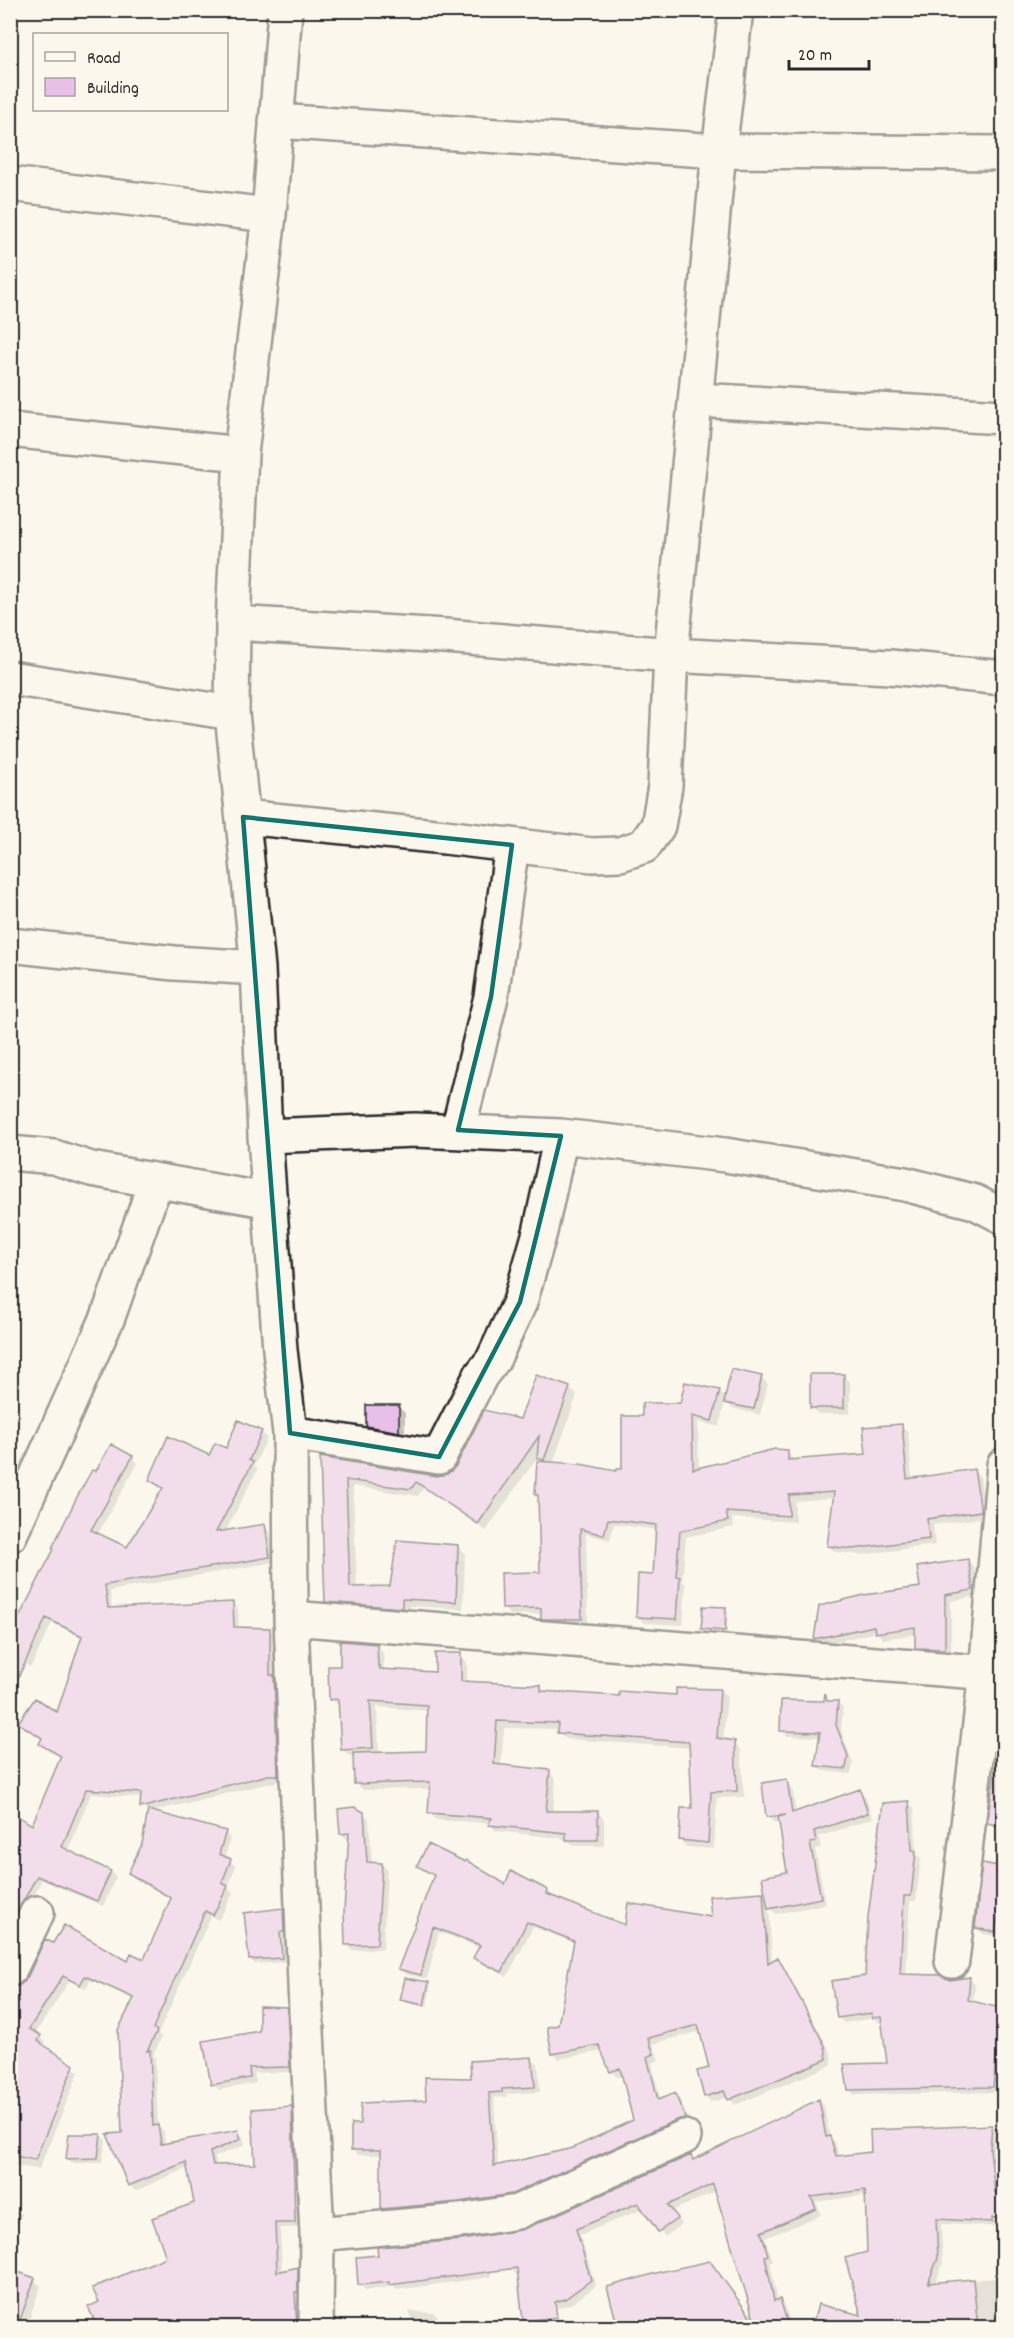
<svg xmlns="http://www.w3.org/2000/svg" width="1014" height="2338" viewBox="0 0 1014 2338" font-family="Dekko,sans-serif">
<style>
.shadow{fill:#0003;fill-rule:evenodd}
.building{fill:#e7bfe8;stroke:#2b2b2b;stroke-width:1.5}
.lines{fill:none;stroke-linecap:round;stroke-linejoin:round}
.minor-casing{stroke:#2b2b2b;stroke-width:38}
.minor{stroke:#fbf7ec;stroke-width:33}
.marked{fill:none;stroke:#0f766e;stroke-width:4.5;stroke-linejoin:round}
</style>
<rect width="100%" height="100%" fill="#fbf7ec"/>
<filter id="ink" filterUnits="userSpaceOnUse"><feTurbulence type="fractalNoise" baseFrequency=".0167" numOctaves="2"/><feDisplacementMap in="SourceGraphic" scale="12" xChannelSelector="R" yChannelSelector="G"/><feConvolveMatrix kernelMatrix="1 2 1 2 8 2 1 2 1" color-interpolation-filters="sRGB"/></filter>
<g filter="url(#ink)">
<!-- shadow -->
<path class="shadow" d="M843,1376l7,6v32h-32l-6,-6z
M761,1377l7,7 -8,31 -28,-7 -7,-6 -6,25 -21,-5 1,47 89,-17 6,9 73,-6 34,-30 7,7 4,47 62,-8 6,6 6,40 -53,8 2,20 -75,10 -25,-3 -7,-7 6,-47 -39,3v21l-63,-4 2,9 -48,10 -4,44 4,4 -3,40 -39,-2 -7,-7 17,-39 3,-47 -43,-6 -4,16 -24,-6 2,91h-39l-6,-7v-4l-33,1 -7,-7 39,-35 -2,-75 -4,-4 9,-31 -7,-7 -52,75 -62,-43 -6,8 -65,-10 4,103 34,-2 67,-40 7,7 -2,55 -54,-3v9l-75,-6 -8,-8 -5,-142 115,18 11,-2 122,-87 8,7 -24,69 65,9 6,-2 20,-54 75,-25 7,6z
M398,1406l7,7v24l-31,-5 -6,-6z
M261,1432l6,6 -13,28 4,3 -33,63 39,-7 6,6 5,31 -165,29 2,18 121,-5 5,5 1,20 31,1 5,5v43l5,5 3,97 -133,32 75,20 5,6 -5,20 11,8 -8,21 5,6 -14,27 -8,-4 -53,118 4,3 -9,18 2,3 3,68 6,6 1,13 72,-14 6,6 2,8 -30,12 2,10 39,-2 35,-57 6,6 3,114h-20l2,44 15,-3 6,5 -1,54h-152l18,-70 28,-54 -8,-36 -53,23 -6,-6 -5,-50 11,-135 -44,-20 -5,9 -16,-9 -35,54 11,8 -3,4 36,26 -40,97 -25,-3 -4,9v-186l11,-3 7,-8 116,-17 28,-62 -37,-21 -5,-5 14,-28 5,-33 -8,-5 1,-9 -51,-4 -23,57 43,21 5,5 -13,29 -61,-26 -32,63v-130l23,14 29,-69 -16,-9 -5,-5 2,-4 -23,-17 37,-9 26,-76 -31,-15 -21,44 -21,-9v-19l68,-142 18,-24 16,-27 20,12 6,5 -41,72 31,14 36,-59 -13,-10 76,-29z
M967,1561l7,6 4,29 -27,5v54l-28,-1 -6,-6v-14l-34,5 -7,-7 -54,13 -6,-6 4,-32 102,-19z
M726,1609l2,3 -1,21 -22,-2 -3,-3z
M376,1645l7,7 1,18 52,4 24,-19 7,7v21l73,3 6,7 74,4 58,-1 42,-6 7,7 -4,44 11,2 7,7 3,47 -27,1 -3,51 -27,-2 -7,-7 14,-30 -3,-62 -125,-9 -7,-7v-3l-55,-1 -3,38 48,6 7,7 -3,33h44l7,7v27h-30l-8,-7 -70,-8 -6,-8 -54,-3 -7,-7 2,-24 -68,1 -7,-7 -1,-27h-6l-7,-7 -2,-43 -9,-7 11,-32zM377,1707l51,4 -1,41 -48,2z
M826,1697l4,5 8,1 5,5 -2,23 12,32 -2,11 -29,-3 -5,-6 4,-28 -34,-1 -6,-6 44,-28z
M10,1704l6,6 -6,11z
M1004,1736v94l-9,-2 -6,-6 6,-54z
M786,1781l6,6 4,26 63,-22 6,5 8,22 -54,19 2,11 -6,1 11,55 -50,10 -7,-7 3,55 6,-3 5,6 48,88 1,12 -97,40 -7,-8 -17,5 -6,-6 6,-27 -10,-38 -48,13 6,16 -7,3 9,38 13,-6 6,5 10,23 -172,76 -130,15 -6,-5v-54h-24l-5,-5 9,-24 65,-25 46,-21 59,-21 6,5 2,28 -33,2v3l-13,1 4,69 75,-17 62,-29 -12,-46 -6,2 -6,-6 -8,-20 -44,8 -6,-6 22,-110 -42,-16 -26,50 -26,-14 -6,-5 5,-10 -41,-16 -12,47 -22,-5 -6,-6 36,-91 -16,-11 87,20 42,5 5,6 73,30 86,-8 50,-26 6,6 20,-26 -8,-51h-7l-5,-5z
M909,1803l5,5 3,46 4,4 -5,43h-6l-4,75 44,5 19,-2 6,5 -2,19 31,8v35l-6,46 -143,3 -6,-6 39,-25 -5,-41h-4l-4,-5 -31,5 -6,-6 29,-40z
M363,1813l6,6 3,44 10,1 5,6 -4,79 -31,1 -6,-6 4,-105h-3l-6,-6z
M1004,1856v67l-3,14 -18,-3 -7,-7 27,-58z
M283,1909l5,5v22l-4,1 3,25 -32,2 -5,-5z
M428,1984l3,2 -4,21 -22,-4 -3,-3z
M286,2008l6,6 3,58 -41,1 2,10 -37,7 -6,-6 47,-52z
M819,2101l5,5 6,32 5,5 5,15 33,-5 119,-27 5,6 -2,24 4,38h5v33l-63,-3 2,40 -16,39 -63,14 4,-64 -2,-58 -50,7 5,13 -56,23 8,23 -3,1 8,39 7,5 7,22h-75l-12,-72 52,70 -40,-135 -45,20 10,13 -17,13 -22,-28 -63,26 16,51 -25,18 -42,12 -10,-42h-3l-6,-6 -18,-2 -1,11 -95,13 -2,-3 -29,3 -5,-6 19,-28 146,-25 165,-75 5,5z
M101,2135l5,5 -4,23h-30l-5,-5z
M10,2206l12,8 -9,23 -3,-1z
M1004,2277v51h-46l-5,-46z
M34,2280l7,6 -14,38 -17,-6z
M409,2311l25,2 6,6 2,9h-28z
M93,2313l24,15h-29z"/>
<!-- building -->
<path class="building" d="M731,1369l31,7 -8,33 -30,-6z
M810,1374h34v34h-34z
M536,1375l34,12 -26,73 -7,-2 2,-22 -61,88 -62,-42 -5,7 -65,-9 4,107 40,-1 7,-46 61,5 -2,57 -54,-3v9l-77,-6 -5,-145 116,19 11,-2 9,-8 28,-56 36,9z
M685,1382l35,8 -8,31 -20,-5 1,53 82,-20 13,1v10l78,-6 -3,-27 39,-3 5,55 67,-10 7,42 -54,8 2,20 -77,10 -25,-3 7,-54 -45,3v21l-63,-4 2,9 -48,10 -4,45 4,1 -3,42 -41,-2 2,-43 15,1 3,-50 -48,-6 -4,16 -24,-6 2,90h-41v-11l-39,1 -1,-36 39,-1 -2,-77h-3l2,-34 43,3 36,7 1,-2h5v-53h20v-13h38z
M366,1405h33v27l-33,-6z
M238,1420l24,11 -13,29 4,2 -37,70 49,-8 5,33 -165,28 3,23 125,-6 1,25 36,1v47h4l4,100h-10l-128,33 1,-15 -55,-4 -24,58 49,24 -14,30 -60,-25 -27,49v-114l22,14 29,-69 -22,-12 3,-6 -24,-15 17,-25 22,14 25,-76 -36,-18 -36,77v-60l44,-86 -2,-1 25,-51 15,-27 4,1 15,-27 22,12 -42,74 36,17 36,-59 -14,-8 19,-44 41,19 6,-12 11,5z
M968,1559l5,31 -28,5v54l-30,-1v-21l-40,6 -1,-7 -60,13 5,-33 45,-11 56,-8 -3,-20z
M703,1606l23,1 -1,24 -24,-2z
M340,1641l37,3 1,22h2v3l55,3v-19h26v28l80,4v6l78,5v-5l57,4v-7l44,1 -3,49 18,3 2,50 -26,1 -3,51 -29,-3 2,-32h11l-3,-66 -132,-9 1,-10 -61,-2 -3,43 56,6 -4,41h52v29h-32v-7l-78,-8 4,-7 -64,-5 2,-31 -76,2 -1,-31 73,-2 1,-46 -57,-4 3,47 -32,2 -3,-51 -9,1 -1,-34h12z
M825,1693l2,8h11l-2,24 12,31 -2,13 -31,-3 5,-34 -40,-1 1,-31 43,1z
M997,1757l7,1v69l-17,-4z
M787,1779l5,34 68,-24 8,24 -54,18 2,11 -6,1 11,55 -53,11 -6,-32 25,-5 -9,-55 8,-2 -20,2 -4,-34z
M909,1801l3,49 4,1 -5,45h-7l-4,78 40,1 10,5 20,-3 -2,23 36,9v34l-6,-2 -5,46 -145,3 -4,-26 43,-1 -6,-46 -9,1v-5l-35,5 -6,-37 34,-5 3,-59 15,-114z
M354,1807l10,5 3,50 15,1 -5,81 -32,1 -1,-34 5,-78 -9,1 -2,-25z
M148,1810l78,21 -7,23 12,5 -9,24 6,3 -15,29 -8,-4 -52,117 4,3 -10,20 3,-1 3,76 5,-1 3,19 77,-14 3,9 -31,13 3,13 42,-1 -3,-55 40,-3 3,117h-20l2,49 21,-5v25h-3l2,36h-199l-10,-21 11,-5 -7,-14 74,-31 -14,-39 42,-15 -8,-41 -58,24 -21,-52 15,-1 -4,-103 16,-32 -49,-22 -5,9 -17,-9 -34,53 12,6 -3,6 36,24 -39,95 -25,-5v-167l10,-3 7,-7 18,-39 8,4 11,-18 64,36 3,-8 13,6 27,-61 -43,-25 14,-29z
M428,1844l37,18 1,-2 39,24 6,-13 37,19 -1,4 78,31 3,-22 83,14 -2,-21 54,-4 5,71 10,-6 47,89 2,13 -99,41 -4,-9 -20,6 -7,-26 12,-3 -11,-43 -50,13 6,16 -7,3 11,43 17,-7 10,25 -9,2 -164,74 -54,8 -77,7v-59h-30v-26h9l1,-21 65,-3 -1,-23 46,1 -1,-17 62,-4 3,30 -33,2v3l-13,1 5,73 79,-18 60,-28 -13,-52 -10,4 -11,-27 -47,9 -5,-27 11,-2 16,-84 -47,-19 -25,50 -29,-14 7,-13 -47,-18 -12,48 -23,-6 36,-94 -17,-9z
M982,1863l22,4v21l-9,44 -20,-4z
M283,1908l1,24h-4l2,26 -33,2 -5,-47z
M405,1978l24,4 -5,23 -24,-5z
M259,2006l28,1 3,60 -41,1 1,10 -39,7 -8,-44 56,-10z
M819,2099l7,38 4,-1 6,20 35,-4 -1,-22 122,-5 -2,24 5,44h9v24l-12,1v4l-56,-3 2,39 -10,25 45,-4 5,49h-166l6,-24 43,11 -16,-57 22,-6 -2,-62 -54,7 5,12 -55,23 7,23 -3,1 9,45 6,-2 9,29h-171l-11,-41 53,-15 50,-11 45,62 -42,-139 -45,21 10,13 -20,14 -20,-29 -62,26 15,51 -26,19 -10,3 2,15 -34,4 -6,-53 -128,17v-3l-31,3 -2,-28 22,-2 -1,-8 85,-7 62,-11 167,-74 2,5z
M69,2134h32l-3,24 -32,1z
M10,2269l25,9 -18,50h-7z"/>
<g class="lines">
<defs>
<path id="minor" d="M285,10l-16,205 -28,239 -8,169 -1,90 26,255 7,168 15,214 10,83 1,185 15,393 11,223 -1,94
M276,121l443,30 285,2
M10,184l259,31
M697,400l307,17
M10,430l231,24
M233,623l212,13 226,19 219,12 114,11
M10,678l222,35
M243,817l202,20 147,18 28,-1 24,-8 14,-20 7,-40 6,-131 48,-504 17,-141
M10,945l164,18 84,5
M458,1130l33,-133 21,-152
M265,1136l150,-6 146,6 164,19 180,29 70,18 29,15
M10,1153l44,4 37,12 180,32
M290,1433l149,24 42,-82 12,-15 27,-58 20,-70 21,-96
M10,1535l98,-218 48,-136
M291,1618l713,56
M952,1961l34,-288 18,-208
M10,1969l27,-56
M317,2234l143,-13 57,-9 167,-75"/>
</defs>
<!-- minor casing -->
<use href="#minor" class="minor-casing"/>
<!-- minor -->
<use href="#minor" class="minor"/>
</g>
</g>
<!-- marked area -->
<path d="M0 0H1014V2338H0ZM243,817l269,28 -21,152 -33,133 103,6 -41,166 -81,155 -149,-24z" fill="#fbf7ec" fill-opacity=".55" fill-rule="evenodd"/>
<path class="marked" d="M243,817l269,28 -21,152 -33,133 103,6 -41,166 -81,155 -149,-24z"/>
<!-- margin -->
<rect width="1014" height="2338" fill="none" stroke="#fbf7ec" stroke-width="36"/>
<rect x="18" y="18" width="978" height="2302" fill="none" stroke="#2b2b2b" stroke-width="2" filter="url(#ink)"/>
<!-- legend -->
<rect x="33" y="33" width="195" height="78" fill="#fbf7ec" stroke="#a8a59f" stroke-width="1.5"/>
<rect x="45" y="52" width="30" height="9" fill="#fbf7ec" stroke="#a8a59f" stroke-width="1.5"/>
<text x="87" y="63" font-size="18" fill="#2b2b2b">Road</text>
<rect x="45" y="78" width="30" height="18" fill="#e7bfe8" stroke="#a8a59f" stroke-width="1.5"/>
<text x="87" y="93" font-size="18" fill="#2b2b2b">Building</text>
<!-- scale -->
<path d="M789 60v9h80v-9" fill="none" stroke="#2b2b2b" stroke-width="3"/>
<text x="798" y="60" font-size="18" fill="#2b2b2b" stroke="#fbf7ec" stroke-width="4.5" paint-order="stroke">20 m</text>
</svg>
